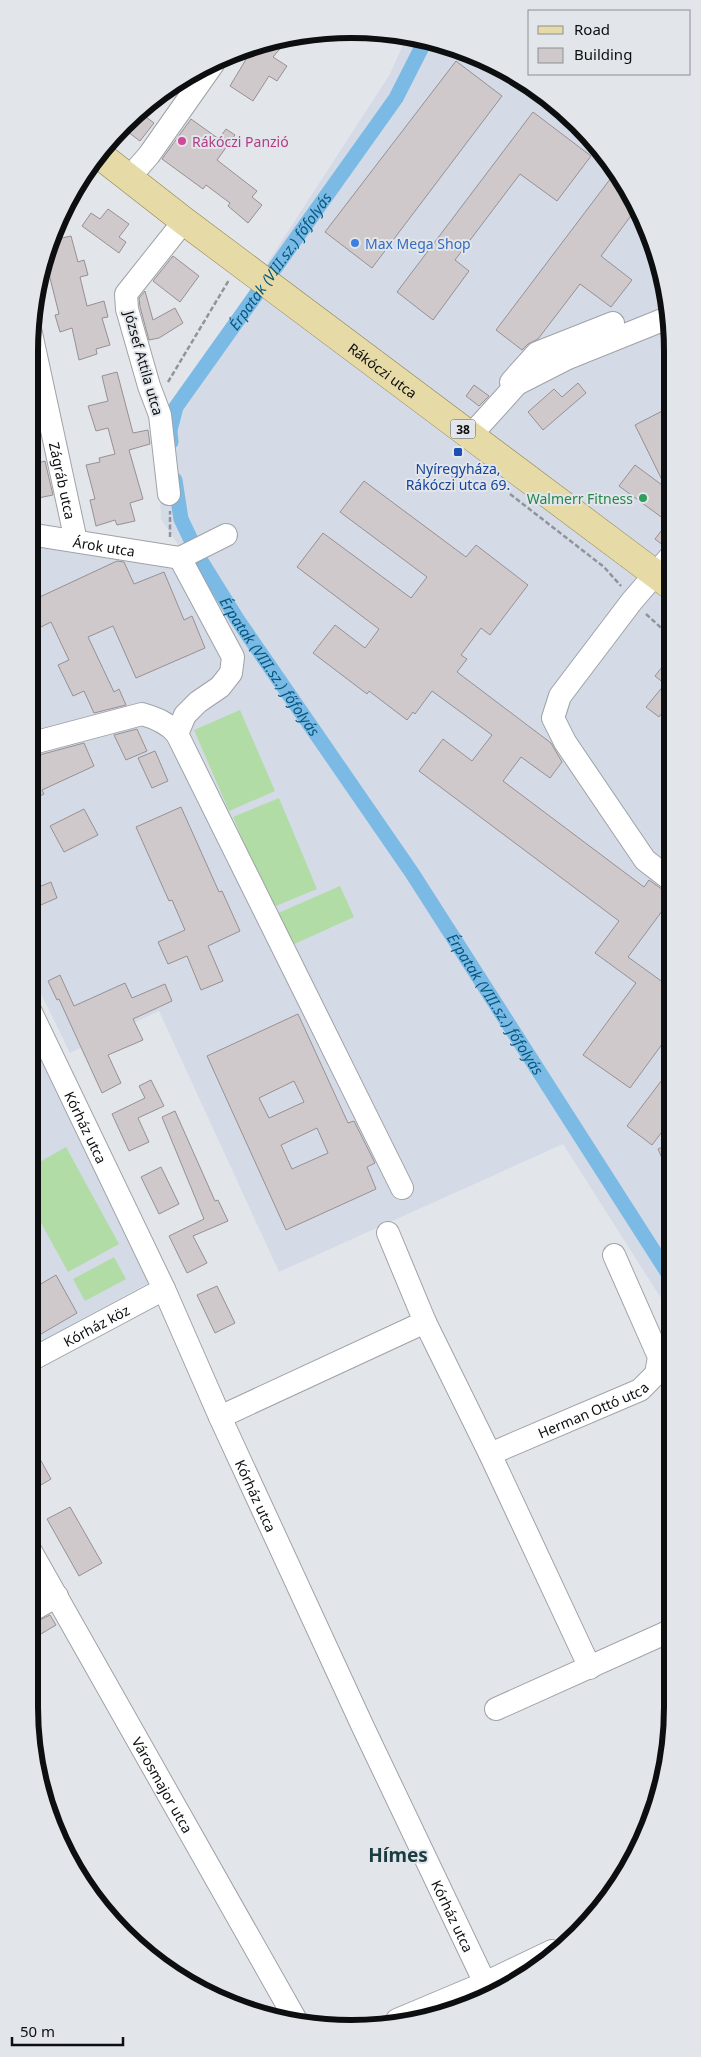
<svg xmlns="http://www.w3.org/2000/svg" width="701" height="2057" viewBox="0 0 701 2057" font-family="'Noto Sans',sans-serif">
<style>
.built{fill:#d4dbe7}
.pitch{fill:#b1dca6}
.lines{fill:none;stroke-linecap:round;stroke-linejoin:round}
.canal{stroke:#7abae5;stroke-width:15}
.building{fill:#d0c9cb;stroke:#979093;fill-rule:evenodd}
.minor-casing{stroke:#9fa2a7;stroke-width:24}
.major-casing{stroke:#8f834c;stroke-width:29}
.path{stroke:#919498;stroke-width:2.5;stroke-dasharray:5 2.5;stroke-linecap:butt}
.minor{stroke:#fff;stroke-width:22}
.major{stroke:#e6daa7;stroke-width:28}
.hotel-dot{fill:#d1479c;stroke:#e2e6eb;stroke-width:2}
.shop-dot{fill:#3f7fe0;stroke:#e2e6eb;stroke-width:2}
.transit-dot{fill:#1a4fb4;stroke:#e2e6eb;stroke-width:2}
.leisure-dot{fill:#2e9e5b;stroke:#e2e6eb;stroke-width:2}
.labels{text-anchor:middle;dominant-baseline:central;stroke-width:4;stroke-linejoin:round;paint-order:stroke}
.shield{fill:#e2e6eb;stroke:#4c4f51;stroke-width:1}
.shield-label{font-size:12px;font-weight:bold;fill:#0c0e0f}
.hotel-label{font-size:14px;fill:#b23c85;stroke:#e2e6eb;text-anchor:start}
.shop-label{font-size:14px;fill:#366cbe;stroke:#e2e6eb;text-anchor:start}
.street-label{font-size:14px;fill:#0c0e0f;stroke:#e2e6eb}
.transit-label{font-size:14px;fill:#164399;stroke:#e2e6eb}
.leisure-label{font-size:14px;fill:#27864d;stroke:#e2e6eb;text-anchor:end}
.water-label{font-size:15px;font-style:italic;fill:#045880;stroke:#e2e6eb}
.district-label{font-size:19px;font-weight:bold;fill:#1b3c41;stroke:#e2e6eb}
.rim{fill:none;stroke:#0c0e0f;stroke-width:6}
</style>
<rect width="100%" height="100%" fill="#e2e6eb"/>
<!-- built -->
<path class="built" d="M406,38l27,2 79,32 80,66 56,89 22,82 1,1005 -108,-170 -284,128 -120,-261 -89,42 -41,-84v-429l161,23 -29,-44 -4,-90 104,-156 129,-199z
M29,1035l119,248 -119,65z"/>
<!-- pitch -->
<path class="pitch" d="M240,710l35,81 -46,20 -35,-81z
M279,798l38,91 -46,19 -38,-91z
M340,886l14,31 -64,29 -14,-32z
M66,1147l53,97 -51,28 -39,-71v-33z
M114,1257l12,22 -41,22 -12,-22z"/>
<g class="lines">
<!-- canal -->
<g class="canal">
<path id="s1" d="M171,442l-1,-12 6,-23 220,-309 30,-59"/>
<path id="s2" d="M175,480l6,39 20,42 36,58 175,254 259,405"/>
</g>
</g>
<!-- building -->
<path class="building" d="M288,39l-15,18 14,9 -10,15 -8,-5 -16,25 -23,-15 21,-35z
M456,61l46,35 -130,172 -47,-36z
M533,112l58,44 -34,45 -37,-27 -65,86 14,11 -36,49 -36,-28z
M142,114l12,9 -14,18 -16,-12z
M191,119l28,20 7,-10 9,6 -18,25 40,31 -5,6 10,8 -14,18 -20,-17 2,-3 -24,-18 -3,4 -41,-30z
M614,174l22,35 -35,47 31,24 -21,27 -31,-23 -42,55 -10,5 -6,6 -26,-20z
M108,209l21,15 -10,13 7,5 -7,11 -37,-27 9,-13 9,6z
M71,236l7,26 6,-2 4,15 -8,2 7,29 17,-5 4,16 -6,1 8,27 -14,4 1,5 -18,6 -7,-32 -12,4 -5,-17 4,-1 -10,-40 -5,1 -3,-10 12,-25z
M173,256l26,20 -19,26 -27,-21z
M145,291l8,29 22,-12 8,15 -24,15 -10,2 -9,-33 -1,-9z
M117,372l16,61 15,-3 2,14 -21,6 14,49 -13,4 5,18 -18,4 -2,-5 -19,6 -6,-26 5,-1 -9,-34 14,-3 -1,-4 16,-4 -7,-26 -12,3 -8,-25 20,-5 -6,-25z
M578,383l8,10 -43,37 -15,-18 26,-23 8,8z
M474,385l15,11 -10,10 -13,-10z
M670,407v137l-6,2 -9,-7 13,-17 -49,-36 16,-21 31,23 -31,-63z
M45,461l8,34 -15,3 -8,-33z
M364,481l102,76 10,-12 52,40 -38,50 -9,-7 -20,27 6,4 -10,13 94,71 11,19 -12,16 -29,-21 -18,24 141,106 5,-7 14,10 8,3v6l-43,58 43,31v44l-41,56 -47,-33 53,-72 -41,-30 24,-32 -200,-150 24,-32 29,22 20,-26 -60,-44 -17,23 -2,-2 -6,8 -38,-29 -2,3 -54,-41 22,-28 30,23 14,-19 -82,-62 26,-34 88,65 16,-21 -87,-65z
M117,561l7,1 10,22 30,-12 20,48 8,-4 13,32 -69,30 -23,-52 -25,11 26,55 5,-3 7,16 -32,8 -10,-22 -11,5 -15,-31 11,-5 -18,-38 -22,11v-31z
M670,657v45l-11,15 -13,-10 19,-23 -10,-8z
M137,729l10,22 -21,9 -12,-25z
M84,743l10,23 -52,24 2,4 -15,7v-41l14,-6z
M155,751l13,30 -16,7 -14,-30z
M181,807l38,85 3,-1 18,40 -32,15 15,35 -22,9 -14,-34 -19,8 -10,-22 27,-12 -13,-30 -3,1 -33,-74z
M84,809l14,26 -34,17 -14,-26z
M51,882l6,16 -28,12v-19z
M60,975l14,31 51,-23 7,15 33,-14 7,17 -39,18 10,21 -35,15 13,28 -19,10 -43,-94 -2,1 -9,-19z
M298,1014l50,109 6,-2 21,42 -8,4 9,22 -90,41 -79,-174zM294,1081l10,21 -35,16 -10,-20zM317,1128l11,25 -36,16 -11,-24z
M671,1068v52l-19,25 -25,-19z
M151,1080l13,26 -26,12 11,24 -20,9 -17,-37 33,-16 -6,-12z
M175,1111l40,90 3,-1 10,21 -35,15 14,27 -20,10 -18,-37 35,-17 -42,-102z
M671,1143v35l-13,-29z
M161,1167l18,37 -20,10 -18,-37z
M56,1275l21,38 -48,28v-50z
M217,1286l18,37 -20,10 -18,-38z
M29,1439l22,40 -22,13z
M70,1507l32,56 -23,13 -32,-57z
M50,1615l6,10 -27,16v-16z"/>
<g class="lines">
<defs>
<g id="minor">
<path d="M129,178l20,-23 64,-91"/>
<path id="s3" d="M31,333l45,208"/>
<path d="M511,382l26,-29 76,-30"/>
<path d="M471,435l46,-51 51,-26 102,-41"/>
<path d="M169,494l-9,-79 -11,-29 -22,-77 -1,-15 58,-73"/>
<path id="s4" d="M29,534l151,24"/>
<path d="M670,557l-38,44 -72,95 -7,22 12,24 80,118 26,20"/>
<path d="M180,558l53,99 -2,16 -11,14 -22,15 -13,13 -8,19 225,454"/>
<path d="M180,558l46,-23"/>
<path d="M29,744l113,-30c14,4 26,9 35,20"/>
<path id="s5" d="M29,1008l135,281 56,128 143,310 122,256"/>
<path d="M388,1233l37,89"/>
<path id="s6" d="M29,1361l135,-72"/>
<path d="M220,1417l205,-95 65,132 100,214"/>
<path id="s7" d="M490,1454l150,-64 16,-16 3,-17 -45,-102"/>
<path id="s8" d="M29,1548l268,474"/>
<path d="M29,1612l28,-16"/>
<path d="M496,1709l176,-79"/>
<path d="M397,2020l88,-37 67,-32"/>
</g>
<g id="major">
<path id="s9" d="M97,153l87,68 486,364"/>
</g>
</defs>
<!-- minor casing -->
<use href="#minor" class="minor-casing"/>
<!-- major casing -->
<use href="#major" class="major-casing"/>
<!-- path -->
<path class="path" d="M168,382l61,-102
M510,494l94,73 17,19
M170,537v-26
M646,614l24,22"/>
<!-- minor -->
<use href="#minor" class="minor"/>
<!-- major -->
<use href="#major" class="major"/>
</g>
<!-- markers -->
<circle class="hotel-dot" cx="182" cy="141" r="5"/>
<circle class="shop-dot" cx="355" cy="243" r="5"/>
<rect class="transit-dot" x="453" y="447" width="10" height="10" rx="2.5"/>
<circle class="leisure-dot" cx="643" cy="498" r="5"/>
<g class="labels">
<!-- shield labels -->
<rect class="shield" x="450.5" y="419.5" width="25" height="19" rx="4"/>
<g class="shield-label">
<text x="463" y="429">38</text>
</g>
<!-- hotel labels -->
<g class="hotel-label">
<text x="192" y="141">Rákóczi Panzió</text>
</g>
<!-- shop labels -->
<g class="shop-label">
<text x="365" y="243">Max Mega Shop</text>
</g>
<!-- street labels -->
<g class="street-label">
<text transform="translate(144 363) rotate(74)">József Attila utca</text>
<text stroke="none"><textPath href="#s9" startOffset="359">Rákóczi utca</textPath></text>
<text stroke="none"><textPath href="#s3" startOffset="151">Zágráb utca</textPath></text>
<text stroke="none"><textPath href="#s4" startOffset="76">Árok utca</textPath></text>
<text stroke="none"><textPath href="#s5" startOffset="132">Kórház utca</textPath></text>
<text stroke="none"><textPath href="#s6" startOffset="76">Kórház köz</textPath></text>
<text stroke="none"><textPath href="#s7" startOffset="112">Herman Ottó utca</textPath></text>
<text stroke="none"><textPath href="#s5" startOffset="538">Kórház utca</textPath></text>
<text stroke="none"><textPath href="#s8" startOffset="272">Városmajor utca</textPath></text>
<text stroke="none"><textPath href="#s5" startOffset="1002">Kórház utca</textPath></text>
</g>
<!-- transit labels -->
<g class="transit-label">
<text x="458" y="468">Nyíregyháza,<tspan x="458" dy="16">Rákóczi utca 69.</tspan></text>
</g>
<!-- leisure labels -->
<g class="leisure-label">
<text x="633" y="498">Walmerr Fitness</text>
</g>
<!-- water labels -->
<g class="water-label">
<text stroke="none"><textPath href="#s1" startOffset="215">Érpatak (VIII.sz.) főfolyás</textPath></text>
<text stroke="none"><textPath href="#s2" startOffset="212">Érpatak (VIII.sz.) főfolyás</textPath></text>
<text stroke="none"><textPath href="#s2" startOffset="618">Érpatak (VIII.sz.) főfolyás</textPath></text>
</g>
<!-- district labels -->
<g class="district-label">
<text x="398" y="1855">Hímes</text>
</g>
</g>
<!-- crop -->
<path d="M0 0H701V2057H0ZM351 38H351A313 313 0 0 1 664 351V1707A313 313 0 0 1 351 2020H351A313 313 0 0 1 38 1707V351A313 313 0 0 1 351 38Z" fill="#e2e6eb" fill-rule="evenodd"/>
<path class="rim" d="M351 38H351A313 313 0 0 1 664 351V1707A313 313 0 0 1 351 2020H351A313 313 0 0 1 38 1707V351A313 313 0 0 1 351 38Z"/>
<!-- legend -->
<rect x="528" y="10" width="162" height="65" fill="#e2e6eb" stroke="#8c9093"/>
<rect x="538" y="26" width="25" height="8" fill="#e6daa7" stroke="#8c9093"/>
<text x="574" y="35" font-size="15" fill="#0c0e0f">Road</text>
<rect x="538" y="48" width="25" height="15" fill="#d0c9cb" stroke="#8c9093"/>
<text x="574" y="60" font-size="15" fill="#0c0e0f">Building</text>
<!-- scale -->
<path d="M12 2037v8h111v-8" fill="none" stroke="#0c0e0f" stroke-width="2.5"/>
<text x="20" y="2037" font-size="15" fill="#0c0e0f" stroke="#e2e6eb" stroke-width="4" paint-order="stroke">50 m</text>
</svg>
